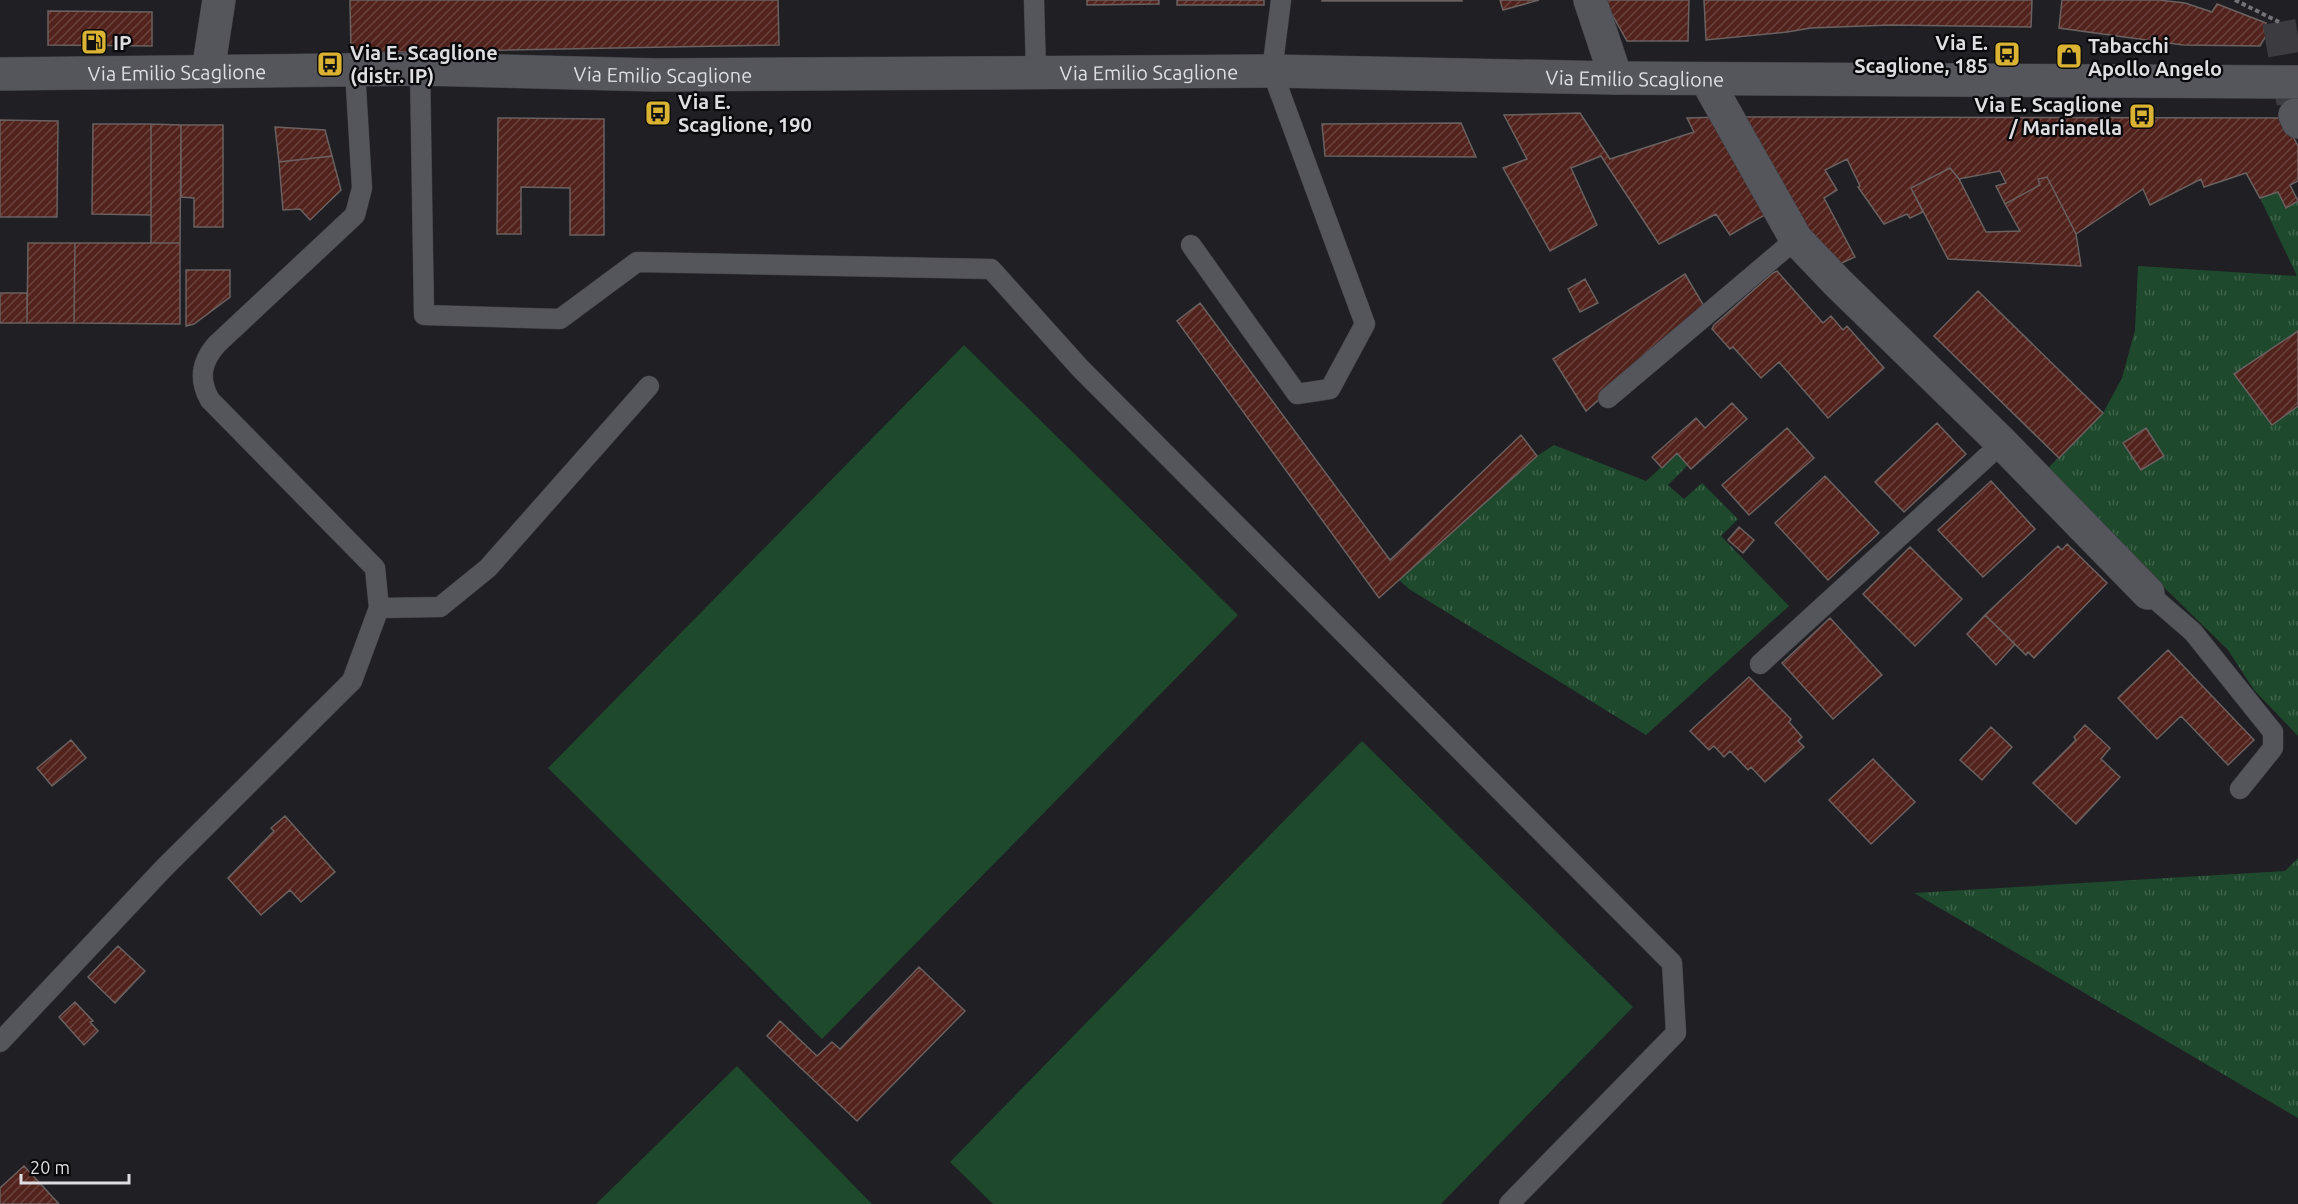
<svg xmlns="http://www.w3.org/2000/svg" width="2298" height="1204" viewBox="0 0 2298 1204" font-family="Ubuntu,sans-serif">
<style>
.grass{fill:url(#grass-tufts)}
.park{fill:#1e492c}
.building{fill:url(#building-hatch);stroke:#6a6160;stroke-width:1.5}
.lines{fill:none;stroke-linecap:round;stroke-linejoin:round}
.minor-tunnel{stroke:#3c3c40;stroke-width:33;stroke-dasharray:33 16;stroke-linecap:butt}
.service-casing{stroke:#3c3c41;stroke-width:21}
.minor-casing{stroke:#3c3c41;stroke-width:34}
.secondary-casing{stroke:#3c3c41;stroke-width:34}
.path{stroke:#737378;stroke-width:4;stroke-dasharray:4.5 3;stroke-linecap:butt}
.service{stroke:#55555c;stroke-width:20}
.minor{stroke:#55555c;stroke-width:33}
.secondary{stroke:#55555c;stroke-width:33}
.labels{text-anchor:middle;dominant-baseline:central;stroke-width:4.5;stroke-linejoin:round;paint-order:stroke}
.poi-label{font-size:20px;font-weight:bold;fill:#dedee2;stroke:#09090b;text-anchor:start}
.street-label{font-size:20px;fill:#dedee2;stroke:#09090b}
</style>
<defs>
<pattern id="grass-tufts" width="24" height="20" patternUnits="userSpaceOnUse" patternTransform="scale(1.5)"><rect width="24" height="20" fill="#1e492c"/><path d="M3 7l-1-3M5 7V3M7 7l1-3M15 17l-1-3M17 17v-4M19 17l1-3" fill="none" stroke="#3e634a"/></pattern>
<pattern id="building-hatch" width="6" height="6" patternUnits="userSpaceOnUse" patternTransform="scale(1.5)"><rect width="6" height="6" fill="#52231d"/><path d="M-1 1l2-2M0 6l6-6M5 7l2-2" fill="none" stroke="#6a423e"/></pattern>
</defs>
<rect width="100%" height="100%" fill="#1f1f24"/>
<!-- grass -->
<path class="grass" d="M2278,192l8,16 12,-7v535l-44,-46 -26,-40 -178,-174 -3,-7 56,-56 19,-35 13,-48 3,-64 159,10 -37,-78z
M1554,445l92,36 31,-28 11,12 -20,20 16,14 18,-16 36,36 -17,17 68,70 -143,129 -237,-146 -10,-9 138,-124z
M2298,858v260l-384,-225 371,-22z"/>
<!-- park -->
<path class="park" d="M964,345l274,270 -416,424 -274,-271z
M1362,741l271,266 -192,197h-448l-43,-42z
M737,1066l135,138h-276z"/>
<!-- building -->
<path class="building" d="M350,0h428l1,45 -428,8z
M1087,0h72v4l-72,1z
M1177,0h87v5h-87z
M1322,0h140v1h-140z
M1500,0h39l-36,10z
M1604,0h85l-1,41h-61z
M1704,0h328l-1,27 -140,-2 -80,3 -24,4 -81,8z
M2062,0h97l26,3 27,9 5,-8 49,19 -2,7 4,2 -8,14 -77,-1 -124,-17z
M48,11l104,1v34l-104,-1z
M1580,113l30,46 84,-27 -7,-14 36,-1 52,92 -45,26 -14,-21 -57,30 -58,-88 -30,12 26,57 -47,26 -47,-83 24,-9 -23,-44z
M1736,117l547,1 15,28v35l-8,4 8,16 -12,7 -8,-16 -18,6 -14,-25 -42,14 -3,-8 -51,26 -7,-16 -67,45 -29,-57 -9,2 2,6 -35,19 -9,-18 10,-3 -6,-12 -41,8 -9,-11 -39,20 12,24 -13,6 -3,-4 -23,10 -26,-37 2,-1 -13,-27 -22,11 12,20 -13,8 31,59 -20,9 -22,-22z
M498,118l106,1v116h-34v-47l-49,-1v47h-24z
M0,120l58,1 -1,96h-57z
M1461,123l15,34 -151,-1 -3,-32z
M93,124h58v91l-59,-1z
M151,124l30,1 -1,118h-29z
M181,125h42v102h-29v-29l-13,-1z
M275,127l50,3 7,26 -53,6z
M332,156l9,34 -31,30 -10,-11 -17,1 -4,-48z
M1950,168l9,11 27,53 34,-1 -15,-27 35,-19 -2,-6 9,-2 29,57 5,32 -133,-7 -37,-71z
M28,243h47l-1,80h-47z
M75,243h105v81l-106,-1z
M186,270h44v27l-36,27 -8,2z
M1777,271l46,52 8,-7 12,14 4,-4 37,42 -56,50 -49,-56 -18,16 -28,-31 -3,2 -18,-20 2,-4 59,-52z
M1685,274l19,32 -118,105 -33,-52z
M1585,279l13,24 -18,9 -12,-23z
M1978,291l125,122 -44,45 -125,-122z
M0,293h27v30h-27z
M1200,303l190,257 131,-125 16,21 -158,142 -202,-277z
M2298,331v75l-26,19 -38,-51z
M1732,403l15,16 -56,50 -14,-16 -15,15 -10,-11 44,-39 9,10z
M1937,423l29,31 -62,58 -29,-30z
M1787,428l27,30 -65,57 -27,-30z
M2146,428l18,28 -23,14 -18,-27z
M1825,476l54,57 -51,47 -53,-57z
M1991,481l44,48 -52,48 -45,-47z
M1739,527l15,13 -11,13 -15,-13z
M2067,544l40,39 -73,75 -6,-6 -2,3 -41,-40 73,-69 4,4z
M1910,547l52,52 -47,47 -52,-52z
M1985,615l30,29 -19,21 -29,-31z
M1830,618l52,57 -49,44 -51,-56z
M2168,650l86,90 -26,25 -47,-49 -24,23 -39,-41z
M1749,677l42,42 -2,3 13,15 -4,4 6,6 -39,35 -14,-15 -3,3 -18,-19 -6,6 -10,-11 -5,4 -19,-19z
M2085,725l25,23 -9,11 19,18 -44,47 -43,-41 43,-43 -2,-3z
M1991,727l21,20 -30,33 -22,-20z
M71,740l15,18 -34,28 -15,-18z
M1873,759l42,43 -44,42 -42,-44z
M285,816l50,56 -34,30 -11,-12 -29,25 -33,-37 46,-47 -3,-3z
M118,946l27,25 -30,32 -27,-26z
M919,967l46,44 -108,110 -90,-85 13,-15 37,35 15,-14 8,7z
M75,1002l18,19 -3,1 8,9 -14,14 -25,-28z
M24,1166l35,38h-59v-16z"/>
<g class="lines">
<!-- minor-tunnel -->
<path class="minor-tunnel" d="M2279,22l15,87"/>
<defs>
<path id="service" d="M1034,0l2,71
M420,69l4,246 136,4 77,-57 354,7 89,99 592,595 4,70 -167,171
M1191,245l106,149 33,-5 35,-65 -93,-253 9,-71
M1608,398l188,-159
M2148,593l45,39 80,100v16l-33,41
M379,608l61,-1 48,-39 161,-182
M1760,664l242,-221
M0,1042l164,-174 188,-187 27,-73 -4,-40 -165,-168c-12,-21 -9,-38 7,-56l138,-129 7,-27 -7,-118"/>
<path id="minor" d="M1590,0l26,78
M208,71l11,-71
M1706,79l90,160 42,44 164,160 146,150
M2295,115l3,7"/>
<g id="secondary">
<path id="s1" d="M0,74l420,-5 236,6 616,-4 344,7 682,4"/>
</g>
</defs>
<!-- service casing -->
<use href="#service" class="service-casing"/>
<!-- minor casing -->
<use href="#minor" class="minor-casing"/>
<!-- secondary casing -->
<use href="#secondary" class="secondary-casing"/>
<!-- path -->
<path class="path" d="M2235,0l44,22"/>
<!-- service -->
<use href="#service" class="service"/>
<!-- minor -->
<use href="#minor" class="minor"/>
<!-- secondary -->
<use href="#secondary" class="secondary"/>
</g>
<!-- icons -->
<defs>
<symbol id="fuel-square" viewBox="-11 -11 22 22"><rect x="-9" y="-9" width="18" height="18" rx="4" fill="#dab333" stroke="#09090b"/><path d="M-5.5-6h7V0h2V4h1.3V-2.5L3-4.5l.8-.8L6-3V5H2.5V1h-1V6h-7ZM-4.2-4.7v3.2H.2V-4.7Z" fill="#111"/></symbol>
<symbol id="bus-square" viewBox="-11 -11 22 22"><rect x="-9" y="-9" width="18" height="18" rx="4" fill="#dab333" stroke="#09090b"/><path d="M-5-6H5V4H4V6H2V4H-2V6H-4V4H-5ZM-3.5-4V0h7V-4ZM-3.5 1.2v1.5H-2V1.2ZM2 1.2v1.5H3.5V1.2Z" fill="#111"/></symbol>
<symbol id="shop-square" viewBox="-11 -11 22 22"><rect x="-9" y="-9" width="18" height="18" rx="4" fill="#dab333" stroke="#09090b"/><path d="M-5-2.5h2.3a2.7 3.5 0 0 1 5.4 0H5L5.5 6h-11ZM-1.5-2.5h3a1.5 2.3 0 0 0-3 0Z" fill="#111"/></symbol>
</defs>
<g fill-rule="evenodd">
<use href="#fuel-square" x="79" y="27" width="30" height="30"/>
<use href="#bus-square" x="1992" y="39" width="30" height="30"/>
<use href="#shop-square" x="2054" y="41" width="30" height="30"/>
<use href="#bus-square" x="315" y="49" width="30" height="30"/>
<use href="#bus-square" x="643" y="98" width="30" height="30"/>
<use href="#bus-square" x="2127" y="101" width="30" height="30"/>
</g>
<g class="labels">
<!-- poi labels -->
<g class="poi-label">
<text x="113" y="42">IP</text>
<text x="1988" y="42" text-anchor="end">Via E.<tspan x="1988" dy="23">Scaglione, 185</tspan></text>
<text x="2088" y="45">Tabacchi<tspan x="2088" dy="23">Apollo Angelo</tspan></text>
<text x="350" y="52">Via E. Scaglione<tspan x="350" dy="23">(distr. IP)</tspan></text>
<text x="678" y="101">Via E.<tspan x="678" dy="23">Scaglione, 190</tspan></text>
<text x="2122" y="104" text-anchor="end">Via E. Scaglione<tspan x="2122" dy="23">/ Marianella</tspan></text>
</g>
<!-- street labels -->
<g class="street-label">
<text stroke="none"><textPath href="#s1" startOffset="1149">Via Emilio Scaglione</textPath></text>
<text stroke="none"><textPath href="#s1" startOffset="177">Via Emilio Scaglione</textPath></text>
<text stroke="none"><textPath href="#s1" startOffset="663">Via Emilio Scaglione</textPath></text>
<text stroke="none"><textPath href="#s1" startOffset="1635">Via Emilio Scaglione</textPath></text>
</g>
</g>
<!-- scale -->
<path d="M21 1174v9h108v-9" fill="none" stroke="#dedee2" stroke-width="3"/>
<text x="30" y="1174" font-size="18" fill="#dedee2" stroke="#09090b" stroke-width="4.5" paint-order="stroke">20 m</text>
</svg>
